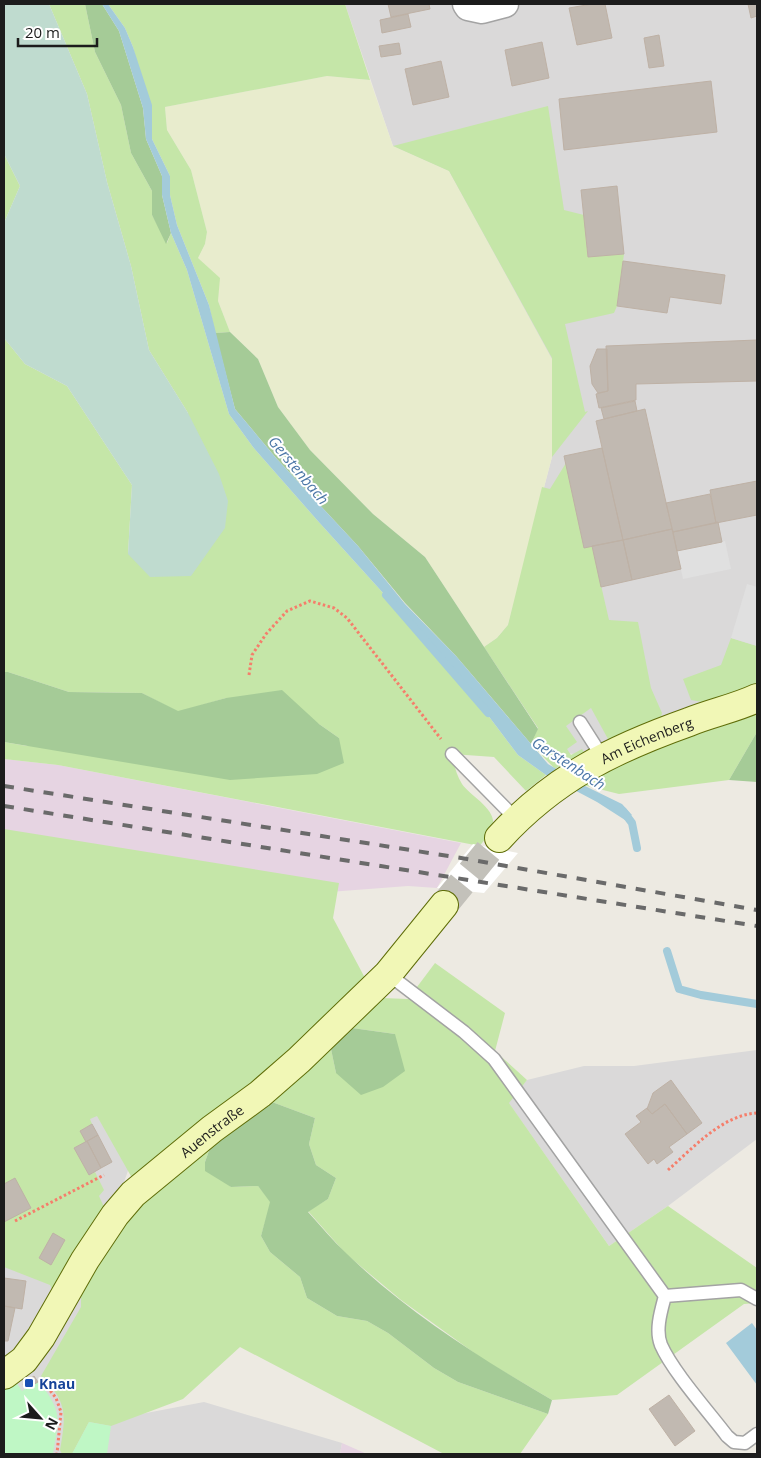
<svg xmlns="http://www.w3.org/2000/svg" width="761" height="1458" viewBox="0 0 761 1458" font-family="'Open Sans',sans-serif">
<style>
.residential{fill:#dad9d9}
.industrial{fill:#e6d4e2}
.farmland{fill:#e8eccd}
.grass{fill:#c5e6a8}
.forest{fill:#a5cb97}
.wetland{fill:#bfdbcf}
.park{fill:#bff7c5}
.parking{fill:#e0e0e0}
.water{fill:#a3cbda}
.pier{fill:#fff}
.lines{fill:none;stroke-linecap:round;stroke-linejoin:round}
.stream{stroke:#a3cbda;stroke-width:8}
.building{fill:#c1b9b1;stroke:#beb1a5}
.secondary-tunnel{stroke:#c3c1ba;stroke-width:28;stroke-dasharray:28 14;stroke-linecap:butt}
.lane-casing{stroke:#a3a3a3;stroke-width:15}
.street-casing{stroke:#a3a3a3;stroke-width:29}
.secondary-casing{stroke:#5f6d08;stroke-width:30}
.path{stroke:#f57e6b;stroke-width:3;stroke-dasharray:2.5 2.5;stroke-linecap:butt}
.lane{stroke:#fff;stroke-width:12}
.street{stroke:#fff;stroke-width:26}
.secondary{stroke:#f1f7b6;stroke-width:28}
.rail{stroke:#6a6a6a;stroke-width:4;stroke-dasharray:10 10;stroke-linecap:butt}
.transit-dot{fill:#1a4fb4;stroke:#fff;stroke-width:2}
.labels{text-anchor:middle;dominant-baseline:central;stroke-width:4;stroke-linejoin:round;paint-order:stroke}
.street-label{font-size:14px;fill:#1c1c1c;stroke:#fff}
.transit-label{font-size:14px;font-weight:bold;fill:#164399;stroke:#fff;text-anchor:start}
.water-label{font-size:15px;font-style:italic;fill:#4c77a7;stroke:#fff}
</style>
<rect width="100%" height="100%" fill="#edeae2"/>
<!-- residential -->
<path class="residential" d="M345,4h412v681l-171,70 -32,-3 -70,-105 13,-9 11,-13 44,-168 -103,-286 -56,-25z
M757,1050v89l-89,67 -59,40 -101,-144 19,-22 57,-14h50z
M100,1112l30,53 -45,129 35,124 84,-16 138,41 -2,11h-336v-295z"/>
<!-- industrial -->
<path class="industrial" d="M4,759l54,6 403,78 -24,45 -29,-2 -79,6 -325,-58z
M342,1443l25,11h-27z"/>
<!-- farmland -->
<path class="farmland" d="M327,76l43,4 23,66 56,25 103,188v98l-44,168 -11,13 -13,9 -59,-90 -52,-43 -63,-64 -32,-43 -20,-48 -28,-27 -12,-31 1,-23 -21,-20 7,-14 2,-12 -16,-62 -24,-40 -2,-23z"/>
<!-- grass -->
<path class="grass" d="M49,4h36l10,48 26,53 10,48 21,38v24l15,28 4,-10 16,37 42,144 24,33 64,73 143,158 58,77 28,20 -20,16 -32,-34 -42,-3c2,11 4,20 10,30 9,13 38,26 30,46 -2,5 -9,11 -12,16l-422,-81 -54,-6v-17l23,4 312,-8 -20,-14 -93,-26 -48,14 -36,-19 -73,-1 -61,-20h-4v-334l21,26 42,22 65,99 -4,69 60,-141 -39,-63 -18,-84 -24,-84 -20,-88z
M108,4h237l25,76 -43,-4 -162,31 2,23 24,40 16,62 -2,12 -7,14 22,20 -2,23 12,31 -15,1 -6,-28 -32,-80 -7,-30v-19l-18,-37 -1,-16 -18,-76 -8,-19z
M548,106l16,104 20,5 4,42 36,-3 -7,52 -3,7 -49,11 20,88 3,-1 -36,46v-99l-103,-187 -56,-25z
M4,154l16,32 -16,37z
M566,463l18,85 8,-2 17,74 29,2 13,66 11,25 -2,8 -46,21 -6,-3 -17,-31 -25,18 11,16 -10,7 4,6 11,-6 4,6 -13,5 -3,-1 -15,10 -24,-25 7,-16 -54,-81 13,-9 11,-13 34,-138 8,2z
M731,638l26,8v39l-49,18 -17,-3 -8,-21 38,-14z
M757,710v22l-28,48 -110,14 -36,-9 56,-33z
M4,829l335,54 -6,35 32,60 -100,98 -133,102 -35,-62 -7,3 2,5 -12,7 6,11 -12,6 15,27 6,-3 9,18 -5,6 5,11 -18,26 -33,58 -3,-6 -46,-18z
M435,963l70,50 -10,38 32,29 -18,23 100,143 59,-40 89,62v35l-13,1 -127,91 -65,5 -68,-40 -83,-60 -55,-46 -38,-43 20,-12 8,-21 -20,-13 -7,-21 6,-26 -43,-16 59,-53 5,24 59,-39 -43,-6 30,-30 26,1z
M210,1148l-5,14 26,25 27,-1 13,16 -10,34 9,16 30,25 7,21 30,18 30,5 21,12 46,35 24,14 90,32 -28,40h-76l-204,-107 -57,52 -72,27 -22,-4 -17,32h-10l-2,-4c6,-35 8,-48 -19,-74l40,-69v-14l24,-41 43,-59z"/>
<!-- forest -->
<path class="forest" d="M85,4h17l17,27 24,77 3,31 16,37v19l9,38 -5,11 -14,-29v-24l-21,-38 -10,-48 -26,-53z
M230,332l28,27 20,48 32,43 63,64 52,43 113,172 -7,15 -75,-88 -51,-53 -47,-57 -82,-88 -41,-49 -20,-76z
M4,672h4l61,20 73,1 36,18 48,-13 56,-8 37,34 20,14 5,25 -27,11 -87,6 -226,-38z
M757,732v50l-28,-2z
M352,1028l43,6 10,37 -22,16 -22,8 -25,-22 -5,-24z
M272,1102l43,16 -6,26 7,21 20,13 -8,21 -20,13c13,14 25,29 39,42 60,58 133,104 205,146l-4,14 -90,-32 -24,-14 -46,-35 -21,-12 -30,-5 -30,-18 -7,-21 -30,-25 -9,-16 9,-34 -12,-16 -27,1 -26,-16v-9l5,-14z"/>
<!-- wetland -->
<path class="wetland" d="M4,4h45l38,90 20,88 24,84 18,84 39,63 31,61 9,27 -3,27 -34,48 -41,1 -22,-23 4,-69 -65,-99 -42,-22 -21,-26v-115l16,-37 -16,-32z"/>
<!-- park -->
<path class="park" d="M38,1381c25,30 21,37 15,73l-49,-1v-64l12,-7 6,9z
M89,1422l22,4 -4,28h-35z"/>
<!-- parking -->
<path class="parking" d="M725,541l6,28 -48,10 -6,-28z
M747,584l10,3v59l-26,-8z"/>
<!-- water -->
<path class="water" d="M102,4h6l17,24 8,19 19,58v34l18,37v19l7,30 32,80 26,104 41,49 82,88 47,58 51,52 92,108 35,21 39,19 10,11 -7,5 -28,-18 -51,-27 -28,-20 -58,-77 -143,-158 -64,-73 -24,-33 -42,-144 -16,-37 -9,-38v-19l-16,-37 -3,-31 -24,-77z
M752,1323l5,7v55l-31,-42z"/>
<!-- pier -->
<path class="pier" d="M473,844l45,9 -34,40 -47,-5z"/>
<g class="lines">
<!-- stream -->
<path class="stream" d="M386,595l102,118
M623,811l9,12 5,25
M667,951l12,38 22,6 56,9"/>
</g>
<!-- building -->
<path class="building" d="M388,4h41l1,5 -39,8z
M592,4h13l7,34 -35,7 -8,-37z
M748,4h9v12l-6,2z
M408,14l3,13 -29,6 -2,-13z
M659,35l5,31 -15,2 -5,-30z
M542,42l7,36 -37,8 -7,-36z
M399,43l2,11 -20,3 -2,-11z
M441,61l8,36 -36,8 -8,-36z
M711,81l6,51 -153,18 -5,-51z
M617,186l7,68 -36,3 -7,-67z
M623,261l102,14 -4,29 -51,-7 -3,16 -50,-7z
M757,340v41l-121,3v16l-37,8 -3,-14 12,-3 -2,-45z
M597,349h10l1,42 -10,2 -6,-9 -2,-18z
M635,401l2,10 -33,8 -3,-11z
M645,409l27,120 -49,11 -27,-119z
M602,448l21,92 -39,8 -20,-92z
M757,481v34l-41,8 -6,-33z
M710,494l6,29 -43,9 -7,-29z
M718,522l4,20 -45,9 -4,-19z
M672,529l9,40 -49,11 -9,-40z
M623,540l9,40 -31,7 -9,-41z
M671,1080l31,43 -15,11 -22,-30 -13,10 -5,-5 6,-16z
M665,1104l22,30 -18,13 4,5 -16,12 -3,-5 -6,5 -23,-30 16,-12 -5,-6 11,-8 5,6z
M92,1124l6,11 -12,7 -6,-11z
M98,1135l14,27 -11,6 -14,-27z
M87,1141l14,27 -12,7 -15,-27z
M15,1178l16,30 -27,14v-38z
M53,1233l12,7 -14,25 -12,-7z
M4,1278l22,3 -4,28 -18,-3z
M4,1306l11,2 -7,33h-4z
M34,1376l4,6 -12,7 -3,-5z
M669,1395l26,36 -20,15 -26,-37z"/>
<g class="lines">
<!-- secondary-tunnel -->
<path class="secondary-tunnel" d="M444,905l55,-67"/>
<defs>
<path id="lane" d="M580,722l23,36
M452,754l64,65
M388,974l76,58 30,27 171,237c-4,15 -10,34 -4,49 12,27 47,66 66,91l7,6 11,1 12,-9
M665,1296l76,-6 16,9"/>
<path id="street" d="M466,4l2,3 14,3 23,-6"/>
<g id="secondary">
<path id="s1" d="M499,838c55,-60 114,-89 190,-116 22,-9 47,-14 68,-24"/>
<path id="s2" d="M4,1375l20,-15 17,-23 44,-77 30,-45 18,-21 79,-65 48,-35 39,-34 89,-86 56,-69"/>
</g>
</defs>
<!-- lane casing -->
<use href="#lane" class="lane-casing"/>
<!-- street casing -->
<use href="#street" class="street-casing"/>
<!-- secondary casing -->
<use href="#secondary" class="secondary-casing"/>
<!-- path -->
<path class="path" d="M249,675l3,-20 14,-21 21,-23 23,-10 24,7 13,10 94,121
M668,1170c25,-22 54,-55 89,-57
M15,1221l89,-46
M41,1379l15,19 5,14 -4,42"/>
<!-- lane -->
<use href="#lane" class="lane"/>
<!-- street -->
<use href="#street" class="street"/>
<!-- secondary -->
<use href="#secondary" class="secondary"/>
<!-- rail -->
<path class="rail" d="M4,786l457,72 296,52
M4,806l753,120"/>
</g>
<!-- markers -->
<rect class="transit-dot" x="24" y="1378" width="10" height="10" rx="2.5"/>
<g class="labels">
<!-- street labels -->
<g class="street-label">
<text stroke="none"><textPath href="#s1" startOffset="179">Am Eichenberg</textPath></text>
<text stroke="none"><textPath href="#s2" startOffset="325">Auenstraße</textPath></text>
</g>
<!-- transit labels -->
<g class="transit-label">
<text x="39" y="1383">Knau</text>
</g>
<!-- water labels -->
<g class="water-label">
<text transform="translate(299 470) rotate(50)">Gerstenbach</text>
<text transform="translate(569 763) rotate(33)">Gerstenbach</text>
</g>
</g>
<!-- border -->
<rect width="761" height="1458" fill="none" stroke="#1c1c1c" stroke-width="10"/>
<!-- north arrow -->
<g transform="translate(40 1418) rotate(117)" stroke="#ffffff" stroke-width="4" paint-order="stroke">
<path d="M0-4L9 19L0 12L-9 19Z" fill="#1c1c1c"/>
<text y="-8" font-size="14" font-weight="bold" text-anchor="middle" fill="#1c1c1c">N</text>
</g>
<!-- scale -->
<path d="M18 38v8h79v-8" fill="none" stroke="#1c1c1c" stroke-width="2.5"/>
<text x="25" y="38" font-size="15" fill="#1c1c1c" stroke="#ffffff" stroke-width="4" paint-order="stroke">20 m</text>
</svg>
